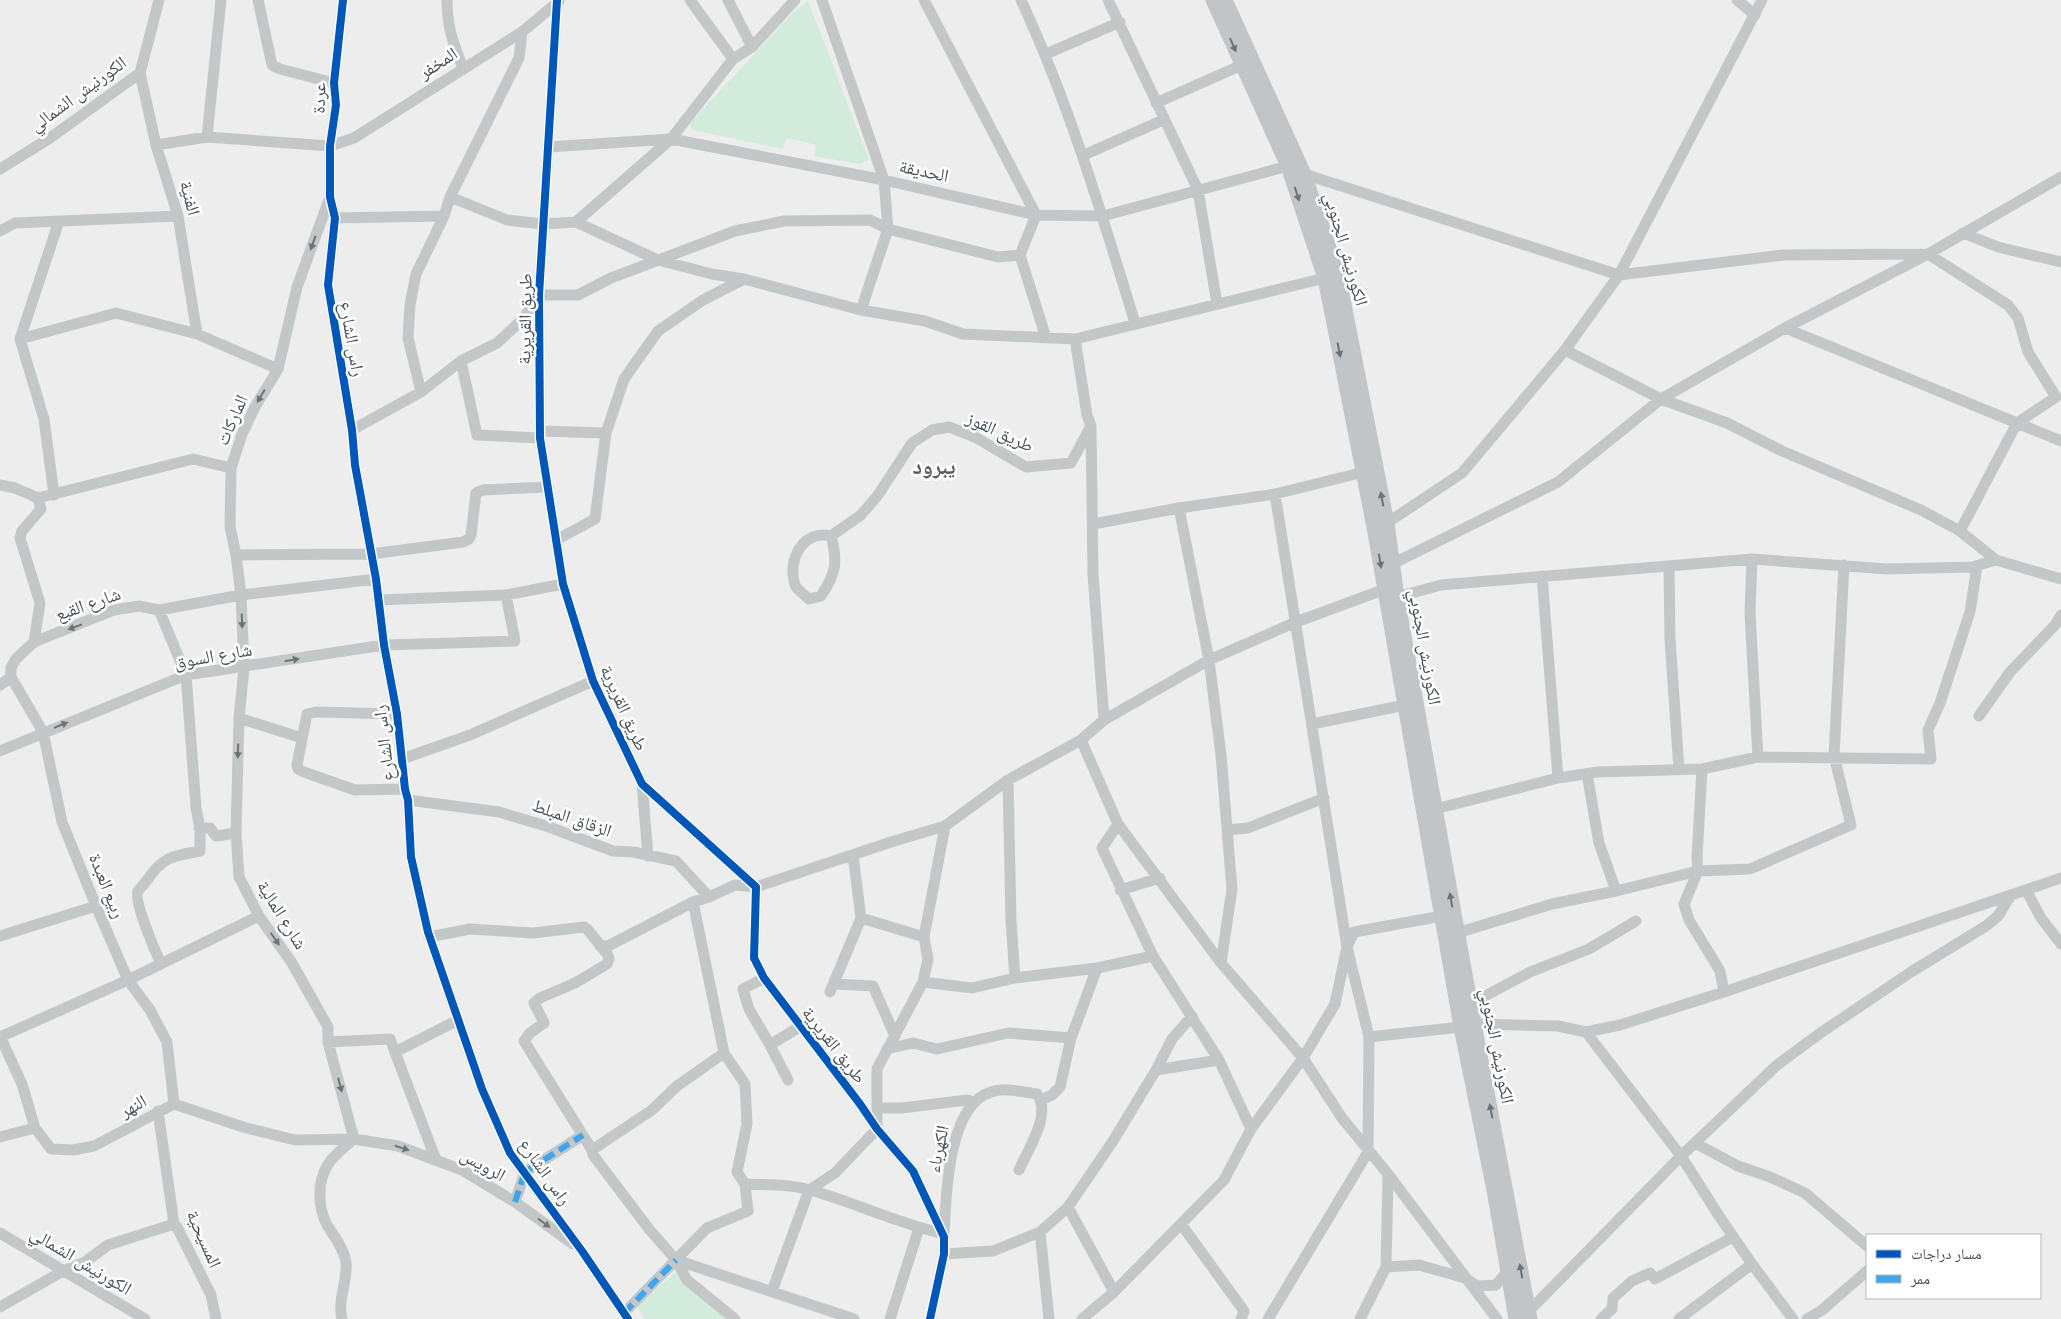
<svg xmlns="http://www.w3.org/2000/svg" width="2061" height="1319" viewBox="0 0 2061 1319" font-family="Figtree,'Noto Naskh Arabic',sans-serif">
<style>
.green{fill:#d3ebdb}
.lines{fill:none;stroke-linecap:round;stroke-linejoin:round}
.minor{stroke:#c4c7c8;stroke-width:11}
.major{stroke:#c2c5c8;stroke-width:15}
.quiet{stroke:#3fa5ed;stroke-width:6;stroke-dasharray:12 6;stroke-linecap:butt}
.cycleway-casing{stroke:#fff;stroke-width:11}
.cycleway{stroke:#0057b8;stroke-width:8}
.oneway{fill:#6b7379}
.oneway2{fill:#6c7479}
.labels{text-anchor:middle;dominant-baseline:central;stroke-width:5;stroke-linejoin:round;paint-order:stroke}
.street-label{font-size:18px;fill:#465057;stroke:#fff}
.district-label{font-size:22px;font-weight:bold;fill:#595c60;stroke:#fff}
</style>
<rect width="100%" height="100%" fill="#ededed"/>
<!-- green -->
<path class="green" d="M808,0l61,160 -10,4 -45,-8 2,-11 -29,-7 -4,11 -91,-19 -2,-7 100,-107z
M677,1271l58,48h-90l-8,-13z"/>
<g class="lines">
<!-- minor -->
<path class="minor" d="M258,0l14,65 8,4 54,14
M343,0l-9,83 2,22 -6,41v51l5,21 -7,67 24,145 3,35 21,114 8,66 13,69 8,75 3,11 3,57 17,75 54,157 28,64 72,98 46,68
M447,0c0,27 6,43 16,68
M557,0l-18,295 1,143 23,146 30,97 49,103 114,103 -2,71 10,20 96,126 17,25 36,42 31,66v17l-14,65
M690,0l43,59
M728,0l24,47
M822,0l62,180 4,49 -27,81
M924,0l112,215 -16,40 26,83
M1021,0c49,106 80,212 114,323
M1108,0l90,190 19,114
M1737,0l18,15
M1046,54l74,-32
M140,73l16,72 22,71 19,118
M1156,103l86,-38
M207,137l14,-137
M156,145l51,-8 123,9 24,-8 168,-106 37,-31
M548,147l123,-8 213,41 152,35 67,1 185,-50
M1084,155l79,-35
M0,169l50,-31 90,-65 19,-73
M1304,174l315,101 164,-20 145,-1 80,51 10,13 10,34 28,45 -39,26 -57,108
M330,197l-33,90 -19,82 -23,38 -13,27 -11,34 -1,59 6,28 5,40 3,73 -5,50 -3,115 3,44 20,39 33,47 36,64v15l26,97
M450,197l57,23 36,4 33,-2 95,-83 62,-80 19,-12 43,-47
M335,218l109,-2
M576,222l82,38 54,14 32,5 117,31 64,11 38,13 112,5 250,-61
M0,231l15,-8 163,-7
M1963,233l35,14 63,15
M1785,328l276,113
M20,339l96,-26 81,21 81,35
M1075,339l12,76 4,11 2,148 11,146
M1565,350l96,49 66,24 55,28 139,59 39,21 36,29
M461,361l16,74 63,3
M421,392l-13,-54 2,-33 6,-31 28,-58 6,-19 69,-139 3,-26
M352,430l69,-38 40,-31 36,-18 26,-24 16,-24h39l33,-17 124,-47 49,-10 86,-1 18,9 110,28 22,-2
M540,431l66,2 18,-54 34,-48 45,-31 41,-21
M0,485l15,3 23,10 155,-39 38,9
M54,495l-10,-76 -24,-80 39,-118
M1179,508l30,152 12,95 11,134 -11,74
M1387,523l75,-50 103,-123 54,-75 143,-275
M1093,524l86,-16 96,-14 89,-22
M831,536c7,26 5,38 -10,60l-12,3c-4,-4 -12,-9 -14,-14 -8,-25 8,-56 36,-49l30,-21 17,-20 34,-52 20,-13 17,-3 26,10 51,30 45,-4 20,-37
M556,540l39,-21 11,-86
M236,555l135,-1 92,-12 6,-3 2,-4 5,-42 7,-3 65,-3
M1752,559l-2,54 8,144
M1392,564l166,-82 103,-83 124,-71 143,-74 133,-77
M1669,566l1,73 9,131
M1397,597l44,-12 311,-26 135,10 85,-2 24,-7 65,19
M378,600l128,-5 57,-11
M159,610l27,65 10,133 4,21v22c-26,5 -37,5 -52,28 -3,4 -7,8 -10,12 -5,9 18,62 23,73
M34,642l6,-39 -20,-65 2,-7 19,-22 -3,-11
M11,677l32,55 19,90 34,84 32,74 22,30 17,32 7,62
M0,685l11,-8v-9l4,-8 19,-18 80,-32 25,-4 20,4 82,-15 135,-16
M397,714l-81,-2 -9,2 -10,51 1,4 6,3 51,18 50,-1
M1979,716l31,-44 45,-47 6,-10
M239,718l63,20
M1312,724l93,-19
M1081,740l37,84 103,139 82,95 39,60 46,56 109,145
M0,751l186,-76 198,-30 131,-4 -9,-46
M402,759l68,-24 123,-54
M1702,769l-5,88 1,14 -14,33 5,16 31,51 4,21
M1558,778l40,-6 104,-3 56,-12 173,2 -3,-29 12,-27 30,-91 7,-46
M1008,780l3,141 4,57
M642,784l6,72
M408,800l91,12 50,15 64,24 20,1 43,9 33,36
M1435,809l123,-31 -16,-202
M1118,824l-16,24 51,108 66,104 32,69
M199,828h11l6,8 20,-3
M1227,830l21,-2 76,-30
M1120,890l40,-12
M2026,890l15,28 20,26
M1616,891l82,-20 52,-2 101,-44 -17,-69 10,-191
M861,918l63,19
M1457,933l95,-29 64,-13 -17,-48 -12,-69
M0,936l96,-30
M429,937l41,-8 63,4 51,-6 4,3 20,25 1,4 -2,5 -32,19 -35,15 -6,5 10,20 -14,10 -6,8 68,109 1,5 56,74 27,31 178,59
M600,946h8l85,-44 16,-5 26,-12 21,2 135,-45 54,-16 63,-46 73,-40 23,-20 105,-60 87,-38 95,-35
M764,978l-21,11 6,20 21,36 31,-19
M923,982l49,6 43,-10 82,-10 56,-12
M834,984l39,2 22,50
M830,992l31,-74 -8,-63
M1470,1004l60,-32 59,-23 47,-28
M1586,1032l95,124 38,60 33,48 -73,55
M0,1036l22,48 13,44 16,21 22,1 21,-4 80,-42 72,24 49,12 59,-1 44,7 64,24 53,32 58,42
M0,1037l128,-57 131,-64
M1369,1037l92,-10 13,-3 84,2 28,6 34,-7 104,-33 337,-114
M328,1042l62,-3 46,121
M770,1045l18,35
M887,1049l26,-6 24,6 71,-16 63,5
M395,1052l63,-32
M1156,1070l63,-10
M1041,1100l11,-5 8,-8 11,-49 26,-70
M877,1108h25l65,-8 6,2
M158,1111l16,113 3,3 34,68 5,24
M0,1137l35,-9
M1695,1143l43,23 32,11 35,16 62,53
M592,1150l60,-40 25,-24 47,-33
M745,1184c22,1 44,0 65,6 44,12 86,33 131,43
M515,1202l10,-30 58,-37
M1068,1207l46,85
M1181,1224l63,87 -3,8
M1040,1232l9,87
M0,1233l145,86
M944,1235c2,-37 3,-130 47,-143 14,-5 31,0 46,2 15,21 -9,55 -18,76
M944,1254l49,-3 47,-19 28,-25 45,-66 43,-71 16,-31 20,-23
M676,1260l11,20 48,39
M1752,1264l41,55
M1386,1267l33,-2 46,13 12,8 19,-1 11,-13
M772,1291l37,-101 26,-17 42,-44v-60l46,-87 5,-23 -4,-22 21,-111
M0,1307l63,-36 22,-9 23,-17 66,-21
M1528,1312l153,-156 96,-91 42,-31 92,-62 75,-46 12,-10 13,-21
M624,1313l83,-85 41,-17 -3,-27 -8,-12 10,-48 -2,-40 -21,-31 -31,-151
M342,1319c-5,-20 6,-37 4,-57 -2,-13 -12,-26 -19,-37 -9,-17 -10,-42 0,-59 6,-11 18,-19 27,-27
M890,1319l29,-91
M1082,1319l32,-27 110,-112 27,-51 52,-71 32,-54 12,-57 7,-15 88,-16
M1268,1319l100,-167 1,-115 -22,-90 -72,-453
M1360,1319l26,-52 2,-93
M1601,1319l11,-10 1,-11 19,-17 18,-8 5,6 78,-42
M1807,1319l15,-9 45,-39"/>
<!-- major -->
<path class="major" d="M1213,0l75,166 37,112 49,249 87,500 33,163 22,129
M1225,0l79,174 34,100 49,249 10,74 77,427 56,295"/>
<!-- quiet -->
<path class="quiet" d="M515,1202l10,-30 58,-37
M624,1313l52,-53"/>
<defs>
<path id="cycleway" d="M343,0l-9,83 2,22 -6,41v51l5,21 -7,67 24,145 3,35 21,114 8,66 13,69 8,75 3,11 3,57 17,75 54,157 28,64 72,98 46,68
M557,0l-18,295 1,143 23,146 30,97 49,103 114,103 -2,71 10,20 96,126 17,25 36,42 31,66v17l-14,65"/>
</defs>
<!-- cycleway casing -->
<use href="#cycleway" class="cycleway-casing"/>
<!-- cycleway -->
<use href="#cycleway" class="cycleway"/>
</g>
<!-- one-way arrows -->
<defs><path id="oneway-solid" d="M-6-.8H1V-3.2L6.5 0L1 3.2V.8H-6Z" transform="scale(1.25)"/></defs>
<g class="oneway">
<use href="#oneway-solid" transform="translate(1233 45) rotate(66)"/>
<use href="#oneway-solid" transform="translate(1297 194) rotate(72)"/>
<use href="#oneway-solid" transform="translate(1339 350) rotate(79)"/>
<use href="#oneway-solid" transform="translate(1382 499) rotate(-101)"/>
<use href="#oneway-solid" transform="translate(1380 561) rotate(81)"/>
<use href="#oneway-solid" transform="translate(1451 900) rotate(-100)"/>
<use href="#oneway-solid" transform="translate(1491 1111) rotate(-101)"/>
<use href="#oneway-solid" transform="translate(1521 1271) rotate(-100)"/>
</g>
<g class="oneway2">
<use href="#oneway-solid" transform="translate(313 243) rotate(110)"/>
<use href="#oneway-solid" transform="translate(261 396) rotate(121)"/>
<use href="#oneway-solid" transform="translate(242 621) rotate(88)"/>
<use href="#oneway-solid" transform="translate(75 627) rotate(160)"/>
<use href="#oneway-solid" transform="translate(292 660) rotate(-9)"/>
<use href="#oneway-solid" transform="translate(61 725) rotate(-22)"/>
<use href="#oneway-solid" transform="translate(238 751) rotate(92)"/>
<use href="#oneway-solid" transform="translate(275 939) rotate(55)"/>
<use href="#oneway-solid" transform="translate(340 1085) rotate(75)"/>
<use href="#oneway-solid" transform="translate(402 1148) rotate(18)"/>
<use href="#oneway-solid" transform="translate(544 1223) rotate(36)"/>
</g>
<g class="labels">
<!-- street labels -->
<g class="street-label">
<text transform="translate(438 63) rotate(-33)">المخفر</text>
<text transform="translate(78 94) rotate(-36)">الكورنيش الشمالي</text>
<text transform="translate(319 98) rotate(-88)">عردة</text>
<text transform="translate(924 171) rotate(12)">الحديقة</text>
<text transform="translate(190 198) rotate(75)">الفنية</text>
<text transform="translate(1346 249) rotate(74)">الكورنيش الجنوبي</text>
<text transform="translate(525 319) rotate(-89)">طريق القريرية</text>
<text transform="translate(352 339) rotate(80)">راس الشارع</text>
<text transform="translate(232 420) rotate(-66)">الماركات</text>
<text transform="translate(1000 432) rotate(25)">طريق القوز</text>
<text transform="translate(88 604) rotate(-19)">شارع القبع</text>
<text transform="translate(1425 647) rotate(80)">الكورنيش الجنوبي</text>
<text transform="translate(213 656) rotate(-10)">شارع السوق</text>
<text transform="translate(624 708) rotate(66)">طريق القريرية</text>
<text transform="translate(384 743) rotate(-97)">راس الشارع</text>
<text transform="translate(572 818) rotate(19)">الزقاق المبلط</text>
<text transform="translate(107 886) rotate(68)">ربيع العبدة</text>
<text transform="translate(282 915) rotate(58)">شارع المالية</text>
<text transform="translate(834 1045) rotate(52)">طريق القريرية</text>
<text transform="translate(1497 1046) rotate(79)">الكورنيش الجنوبي</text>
<text transform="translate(133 1106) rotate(-29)">النهر</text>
<text transform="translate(938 1149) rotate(-78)">الكهرباء</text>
<text transform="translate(483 1165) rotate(29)">الرويس</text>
<text transform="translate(545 1172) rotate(55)">راس الشارع</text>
<text transform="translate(204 1239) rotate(66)">المسيحية</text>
<text transform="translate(81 1261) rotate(31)">الكورنيش الشمالي</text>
</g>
<!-- district labels -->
<g class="district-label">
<text x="934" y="466">يبرود</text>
</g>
</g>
<!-- legend -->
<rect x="1866" y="1234" width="175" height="65" fill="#ffffff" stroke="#b5b9bc"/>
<rect x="1876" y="1250" width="25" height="8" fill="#0057b8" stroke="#b5b9bc"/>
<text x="1911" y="1259" font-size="15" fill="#465057">مسار دراجات</text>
<rect x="1876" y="1275" width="25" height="8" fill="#3fa5ed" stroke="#b5b9bc"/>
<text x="1911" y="1284" font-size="15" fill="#465057">ممر</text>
</svg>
